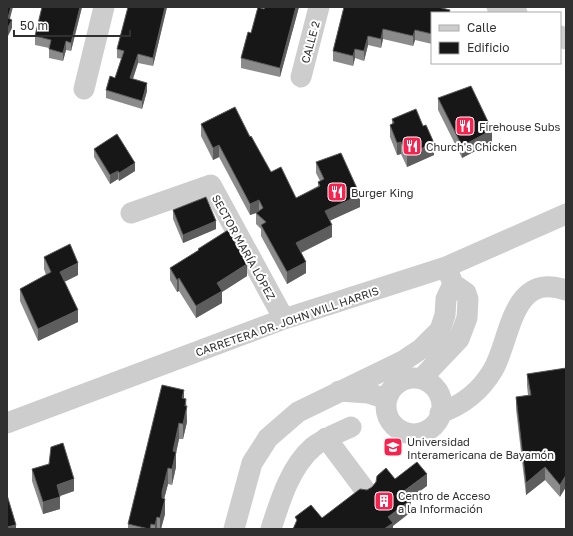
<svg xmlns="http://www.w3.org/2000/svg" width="573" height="536" viewBox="0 0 573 536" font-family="'Golos Text',sans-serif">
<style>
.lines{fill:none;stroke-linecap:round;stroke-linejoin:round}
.minor{stroke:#cdcdcd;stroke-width:21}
.wall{fill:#8b8b8b}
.shaded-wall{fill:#5d5d5d}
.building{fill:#171717;stroke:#5d5d5d}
.labels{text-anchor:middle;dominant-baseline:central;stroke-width:4;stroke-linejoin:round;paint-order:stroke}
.street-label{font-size:11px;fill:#303030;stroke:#fff}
.poi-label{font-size:11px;fill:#303030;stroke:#fff;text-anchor:start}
</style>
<rect width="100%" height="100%" fill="#fff"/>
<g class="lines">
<!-- minor -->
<path class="minor" d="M497,7l20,6
M560,36l6,3
M301,77l18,-70
M84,89l20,-82
M131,213l80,-28 73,134
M386 406a28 28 0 1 1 56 0a28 28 0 1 1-56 0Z
M421,379l38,-40 8,-21 1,-19 -2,-6 -13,-9 -5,-13
M339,391l29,2 19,6
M440,413c23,-8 40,-21 53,-43 18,-31 18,-99 73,-80
M7,423l277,-104 162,-52 120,-53
M326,438l39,52
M234,529l18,-66 16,-25 30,-26 105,-51 18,-12 19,-19 5,-15 1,-16 7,-15
M271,529c9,-28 19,-62 42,-82 11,-9 25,-14 38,-20"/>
</g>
<!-- wall -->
<path class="wall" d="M82,7l-11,44 -5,-1 -3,11 -14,-3v-10l-14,-3v-9z
M128,7h39l-14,59 -15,-3 -5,16 14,12 -5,18 -36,-11v-8l9,-12 7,-19 -5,-1v-9z
M265,7h34l-19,70 -39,-9v-10l10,-25z
M344,7l106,6h-18v31l-17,-4 -2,6 -30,-7 -2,9 -13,-3 -4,16 -9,-3 -2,8 -20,-5v-10z
M438,98l54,44 -30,16 -24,-48z
M392,119l42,36 -27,12 -6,-13 -4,1 -7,-18v-12l2,-1z
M201,124l49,13 21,35 25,26 22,-12v-4l2,-1 -4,-8v-11l44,45 -30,13 2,17 -31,16 5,20 -19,11 -26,-48v-7l-5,-5v-11l-6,2 -31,-58 -6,3 -12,-24z
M94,149l41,22 -16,10 -1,-2 -8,5 -16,-27z
M173,210l43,19 -33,14 -10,-24z
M198,249l49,27 -25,16v11l-26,15 -17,-27 -2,1 -7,-12v-12l28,-17z
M44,257l34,18 -14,7 14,40 -40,19 -18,-40v-12l26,-14 -2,-6z
M566,368l-6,129 -15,-17 -19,15 -10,-86v-12l12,-2 -1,-9v-12z
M184,399l2,7 1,16 -4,17h-4l-3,14v14l-4,18 -4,-1 -4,15 1,15 -4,15h-33v-5z
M32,469l42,22 -14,5v13l-17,5 -11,-33z"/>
<!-- shaded-wall -->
<path class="shaded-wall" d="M11,7h2l-5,19 4,-6v8l-5,10v-9l1,-11z
M80,7h2l-11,44v-8z
M165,7h2l-14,59v-8z
M296,7h3l-19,70v-9z
M383,29v10l-2,9v-9z
M415,30v10l-2,6v-10z
M368,36v9l-4,16v-10z
M66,41v9l-3,11v-8z
M355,49v9l-2,8v-10z
M138,54v9l-8,24v-9z
M147,83v8l-5,18v-8z
M492,130v12l-30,16v-12z
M401,142v12l-4,1v-12z
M434,143v12l-27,12v-12z
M219,145v12l-6,3v-12z
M135,163v8l-16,10v-8z
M118,171v8l-8,5v-9z
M360,195v12l-35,16v-12z
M259,200v12l-9,3v-11z
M216,221v8l-33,14v-8z
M332,225v12l-36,18v-12z
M306,262v11l-19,11v-12z
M78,263v12l-18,9v-12z
M247,264v12l-25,16v11l-26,15v-12l21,-23z
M179,278v13l-2,1v-12z
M78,310v12l-40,19v-12z
M7,358h1v12h-1z
M184,390v16l-2,-8z
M186,399l1,23 -4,17v-15l2,-18z
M179,423v16l-3,14v14l-4,18v-16l1,-18z
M545,467v13l-19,15v-12z
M168,468v16l-6,23 3,-8v15l-4,15h-1v-11l2,-26z
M427,474v12l-23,17v-12z
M566,475v12l-6,10v-12z
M74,479v12l-17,6v-12z
M60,497v12l-17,5v-12z
M411,500v12l-18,14v3h-9l4,-12z
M157,517v12h-2v-4z
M16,525v4h-9v-2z"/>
<!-- building -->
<path class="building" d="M7,7h4l-3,11 4,2 -5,9z
M42,7h38l-9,36 -5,-2 -3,12 -14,-4 2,-9 -16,-4z
M128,7h37l-12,51 -15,-4 -8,24 17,5 -5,18 -36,-11 4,-14 5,2 9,-27 -7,-2z
M258,7l6,2 1,-2h31l-16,61 -39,-10 7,-26 3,1z
M344,7h94l12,3 -1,3h-17v21l-17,-4 -2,6 -30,-7 -2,10 -13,-3 -4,15 -9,-2 -2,7 -20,-5z
M471,86l21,44 -30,16 -24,-48z
M235,107l15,30 1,-1 20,36 10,-5 15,31 24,-12 -2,-4 6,-3 -8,-17 25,-9 19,42 -35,16 7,14 -36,18 10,19 -19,10 -26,-47 5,-3 -10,-9 7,-5 -4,-8 -9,4 -31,-59 -6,3 -12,-24z
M416,109l7,17 3,-1 8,18 -27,12 -6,-13 -4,1 -7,-18 4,-2 -2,-4z
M117,134l18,29 -16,10 -1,-2 -8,4 -16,-26z
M206,197l10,24 -33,14 -10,-25z
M228,230l19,34 -30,19 5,8 -26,15 -17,-28 -2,2 -7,-12 29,-18 -1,-1z
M70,244l8,19 -18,9 18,38 -40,19 -18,-40 31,-17 -7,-15z
M566,368v107l-6,10 -15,-18 -19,16 -10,-86 15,-2 -4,-21z
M162,385l22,5 -2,8 4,1 -1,7h2l-4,18 -4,-1 -6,28 3,1 -4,17 -4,-1 -6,24v6l3,1 -5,19 -3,-1 -2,8 -4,-1 -1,5h-1l-21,-5z
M63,443l11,36 -17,6 3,12 -17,5 -11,-33 17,-5 2,-17z
M417,462l10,12 -23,17 7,9 -23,17 5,6 -9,6h-91l4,-9 -2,-3 16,-12 11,13 38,-29 7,1 5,-3 4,-5 1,-6 9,-8 9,11z
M7,495l9,30 -9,2z"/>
<!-- icons -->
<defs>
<symbol id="restaurant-square" viewBox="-11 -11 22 22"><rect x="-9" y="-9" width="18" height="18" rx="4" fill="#f7224e" stroke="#fff"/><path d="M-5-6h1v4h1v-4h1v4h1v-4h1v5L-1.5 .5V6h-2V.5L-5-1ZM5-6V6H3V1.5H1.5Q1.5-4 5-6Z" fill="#fff"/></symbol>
<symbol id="university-square" viewBox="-11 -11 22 22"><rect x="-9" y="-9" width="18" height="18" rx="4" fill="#f7224e" stroke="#fff"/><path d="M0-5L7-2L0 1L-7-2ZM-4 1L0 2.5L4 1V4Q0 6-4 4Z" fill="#fff"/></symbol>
<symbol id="building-square" viewBox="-11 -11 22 22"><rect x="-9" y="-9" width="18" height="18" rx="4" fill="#f7224e" stroke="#fff"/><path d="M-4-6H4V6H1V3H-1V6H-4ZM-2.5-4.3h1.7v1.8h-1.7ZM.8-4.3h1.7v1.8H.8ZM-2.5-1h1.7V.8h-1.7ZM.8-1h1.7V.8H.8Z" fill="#fff"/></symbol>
</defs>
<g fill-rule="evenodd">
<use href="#restaurant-square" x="454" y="115" width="22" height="22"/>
<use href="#restaurant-square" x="401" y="135" width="22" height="22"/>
<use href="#restaurant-square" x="326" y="181" width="22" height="22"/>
<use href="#university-square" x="382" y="436" width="22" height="22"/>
<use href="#building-square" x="373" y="490" width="22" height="22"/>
</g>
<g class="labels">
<!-- street labels -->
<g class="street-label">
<text transform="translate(310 42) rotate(-75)">CALLE 2</text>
<text transform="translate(244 247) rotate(61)">SECTOR MARÍA LÓPEZ</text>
<text transform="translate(287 321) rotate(-19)">CARRETERA DR. JOHN WILL HARRIS</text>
</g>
<!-- poi labels -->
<g class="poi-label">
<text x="479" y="126">Firehouse Subs</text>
<text x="426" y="146">Church's Chicken</text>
<text x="351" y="192">Burger King</text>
<text x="407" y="441">Universidad<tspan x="407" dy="13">Interamericana de Bayamón</tspan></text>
<text x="398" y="495">Centro de Acceso<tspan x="398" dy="13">a la Información</tspan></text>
</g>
</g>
<!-- border -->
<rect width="573" height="536" fill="none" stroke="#303030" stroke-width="16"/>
<!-- legend -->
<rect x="431" y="12" width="130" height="52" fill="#ffffff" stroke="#acacac"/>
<rect x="439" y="25" width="20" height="6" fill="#cdcdcd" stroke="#acacac"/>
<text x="467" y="32" font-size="12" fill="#303030">Calle</text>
<rect x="439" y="42" width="20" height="12" fill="#171717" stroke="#acacac"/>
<text x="467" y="52" font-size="12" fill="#303030">Edificio</text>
<!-- scale -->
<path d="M14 30v6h116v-6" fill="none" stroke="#303030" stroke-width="2"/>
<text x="20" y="30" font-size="12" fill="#303030" stroke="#ffffff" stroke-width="3" paint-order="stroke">50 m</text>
</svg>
